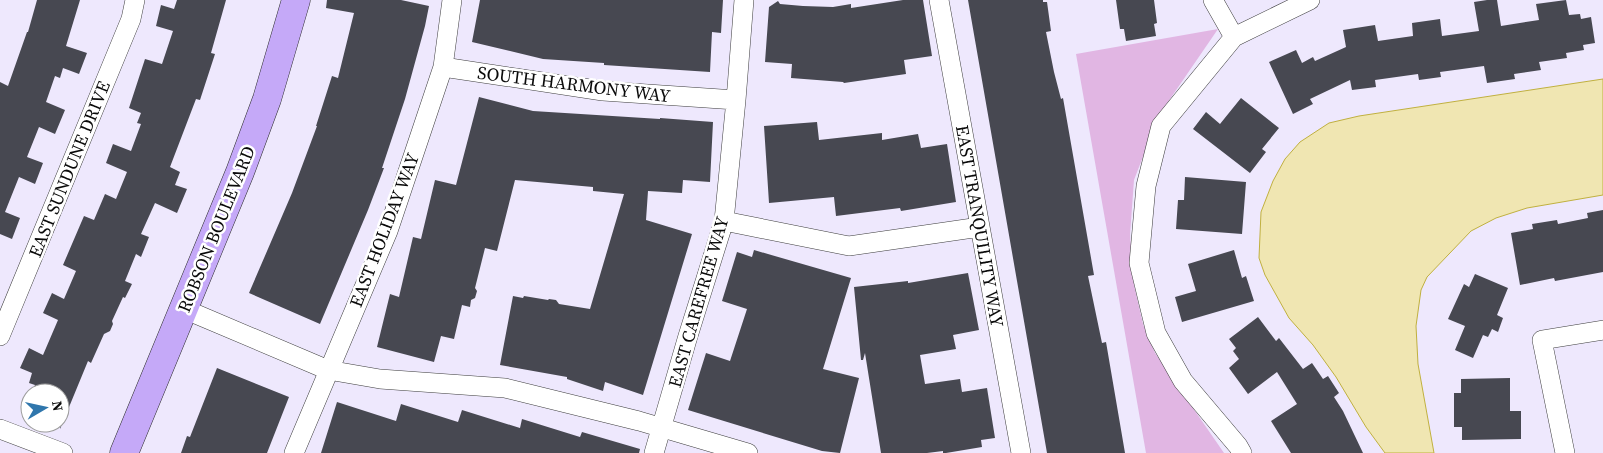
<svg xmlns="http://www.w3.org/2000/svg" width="1603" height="453" viewBox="0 0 1603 453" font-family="'Source Serif 4',serif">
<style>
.green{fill:#e1b6e3}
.water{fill:#f0e6b2;stroke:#c0b03f}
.building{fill:#474851}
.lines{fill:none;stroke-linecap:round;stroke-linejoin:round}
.street-casing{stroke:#3d3d3d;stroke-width:20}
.secondary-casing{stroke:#2c2c2c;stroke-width:29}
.street{stroke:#fff;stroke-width:19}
.secondary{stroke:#c5a9f8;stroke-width:28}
.labels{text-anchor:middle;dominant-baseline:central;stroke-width:5;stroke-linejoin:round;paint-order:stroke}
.street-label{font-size:18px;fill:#0a0a0a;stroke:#fff}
</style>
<rect width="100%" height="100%" fill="#eee8fd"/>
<!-- green -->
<path class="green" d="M1218,29l-59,86 -25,65 -4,55 4,50 9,39 12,29 69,100h-78l-70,-399z"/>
<!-- water -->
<path class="water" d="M1603,79v116l-76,13 -31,10 -25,13 -44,46 -6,13 -5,36 2,38 16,89h-49l-19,-26 -30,-50 -23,-32 -24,-27 -24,-43 -6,-17 2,-46 12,-31 12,-22 15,-17 29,-19 30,-7z"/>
<!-- building -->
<path class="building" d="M37,0h43l-14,46 21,7 -8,21 -16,-6 -3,10 -5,-2 -9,26 19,8 -10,24 -16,-7 -12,30 16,6 -8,21 -16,-7 -14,35 15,6 -8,21 -12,-5v-152l8,4 19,-54h1z
M177,0h49l-15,53 4,1 -15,46 -4,-1 -26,68 10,5 -5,13 12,4 -10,24 -22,-10 -14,31 8,3 -8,20 -5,-3 -11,27 7,3 -7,14 -2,-1 -11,24 1,3 -3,7 -6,3 -13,29 -3,-2 -28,68v-36h-28l3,-8 -6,-2 3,-10 -12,-5 9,-20 14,7 15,-35 -15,-7 9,-20 12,6 12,-28 -13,-6 21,-49 10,4 11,-26 11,5 11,-27 -21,-9 7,-19 18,7 10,-27 -4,-1 4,-10 -12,-5 16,-49 17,5 11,-33 -17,-5 5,-21 13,4z
M327,0h74l28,6 -4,20 -20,73 -23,69h2l-16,42 -48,114 -71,-31 43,-100 25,-67h-1l16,-50 6,2 16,-65 -28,-5z
M480,0h243l-2,33 -9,-1 -2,40 -106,-7v-2l-61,-4 -71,-17z
M903,0h20l9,56 -28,4 2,14 -62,9 -1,-1 -52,-4 1,-14 -27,-2 4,-55 9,-6 2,3 23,2 30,1 18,-3v4z
M968,0h75v2h4l4,29 -5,1 8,40 7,27 2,-1 31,177 -6,1 14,67 4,-1 19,111h-78z
M1116,0h38l3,23 -3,1 2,12 -30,5 -2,-12h-4z
M1487,0h10l4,26 38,-6 -3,-16 30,-4 3,15 11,-1 1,5 10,-2 4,26 -12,2 1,5 -18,3 1,5 -28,4 2,8 -27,4 1,5 -28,4 -3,-17 -44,6 1,5 -22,3 -1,-6 -43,6 1,7 -24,3 -2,-10 -40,19 3,5 -20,10 -24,-52 27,-12 6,13 11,-6 2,4 31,-14 -3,-17 32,-5 3,16 35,-5 -1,-13 28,-4 2,17 37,-5 -5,-29z
M479,97l54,14 127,8v-1l53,4 -3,60 -27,-2 -1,13 -34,-2 -2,29 46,14 -49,161 -38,-13 -2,9 -36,-12v-2l-67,-12 13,-69 10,2 1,-2 24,4 1,-1 7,1 3,4 31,5 34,-115 -31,-3v-4l-78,-7 -18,71 -12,-3 -10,40 2,3 -2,7 -4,2 -1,7 -8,-2 -8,34 -13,-3 -7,26 -57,-15 13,-53 9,3 14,-60 8,2 14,-59 21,5z
M1241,98l38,30 -17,21 4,3 -16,21 -57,-44 13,-17 14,12z
M817,122l2,18 63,-7v7l36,-6 3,14 26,-4 9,58 -55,9 -1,-3 -64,8 -2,-19 -65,6 -5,-77z
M1185,177l61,5 -4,52 -66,-5 2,-29h6z
M1603,210v62l-48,9 -1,-3 -34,7 -9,-52 22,-4 -1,-5 25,-4 1,4 30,-6 -1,-5z
M754,250l97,28 -28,91 36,9 -19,75 -18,-2 -134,-41 18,-57 24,8 17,-52 -25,-8 15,-49 15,5z
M1234,250l8,28 4,-2 8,25 -72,21 -7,-25 21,-6 -8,-27z
M968,273l11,57 -26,5 3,14 -36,6 5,29 35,-5 2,13 25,-4 8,50 -14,2 1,7 -36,6h-3v-2l-16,2h-46l-16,-100 -2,7h-2l-7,-73 54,-6v2z
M1475,274l33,14 -11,27 6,3 -5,14 -6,-3 -4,8 -5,-2 -10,23 -18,-8 10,-24 -17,-7 16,-35 5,3z
M1258,317l18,24 3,-3 24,31 9,-6 11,16 5,-3 11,17 -5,4 9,14 20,42h-72l-20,-32 26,-17 -20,-32 -29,22 -19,-26 10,-9 -6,-8 3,-3 -7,-9z
M217,368l72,29 -22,56h-86l6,-17 3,1z
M1510,378v33h11v28l-59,1v-13h-8v-34h7v-14z
M337,402l59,19 5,-17 57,18 4,-12 58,18 2,-9 58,18 2,-5 58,17 -1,4h-318z"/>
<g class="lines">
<defs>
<path id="street" d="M939,0l82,453
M1213,0l21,37
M443,67l160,24 133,9
M724,221l125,25 131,-19
M184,309l144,61 52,9 125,9 134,33 109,32
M0,336l131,-317 4,-19
M0,429l63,24
M294,453l94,-222 55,-164 9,-67
M654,453l34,-117 36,-115 12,-121 8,-100
M1242,453l-4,-7 -55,-65 -27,-48 -17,-70 7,-77 15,-60 73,-89 76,-37
M1565,453l-23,-113 61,-10"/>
<path id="secondary" d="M124,453l116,-281 27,-73 29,-99"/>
</defs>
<!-- street casing -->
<use href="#street" class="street-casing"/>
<!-- secondary casing -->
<use href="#secondary" class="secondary-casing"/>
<!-- street -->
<use href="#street" class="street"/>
<!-- secondary -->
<use href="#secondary" class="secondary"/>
</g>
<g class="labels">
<!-- street labels -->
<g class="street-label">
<text transform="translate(574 84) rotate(7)">SOUTH HARMONY WAY</text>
<text transform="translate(69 169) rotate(-68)">EAST SUNDUNE DRIVE</text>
<text transform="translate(980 226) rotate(80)">EAST TRANQUILITY WAY</text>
<text transform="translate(216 229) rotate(-68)">ROBSON BOULEVARD</text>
<text transform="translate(384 230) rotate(-69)">EAST HOLIDAY WAY</text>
<text transform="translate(698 302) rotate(-74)">EAST CAREFREE WAY</text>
</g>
</g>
<!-- north arrow -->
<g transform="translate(45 408) rotate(81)"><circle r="24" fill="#ffffff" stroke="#9d9d9d"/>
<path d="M0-4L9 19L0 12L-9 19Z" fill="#2f76ac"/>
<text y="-8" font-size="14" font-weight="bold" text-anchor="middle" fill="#0a0a0a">N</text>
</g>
</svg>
